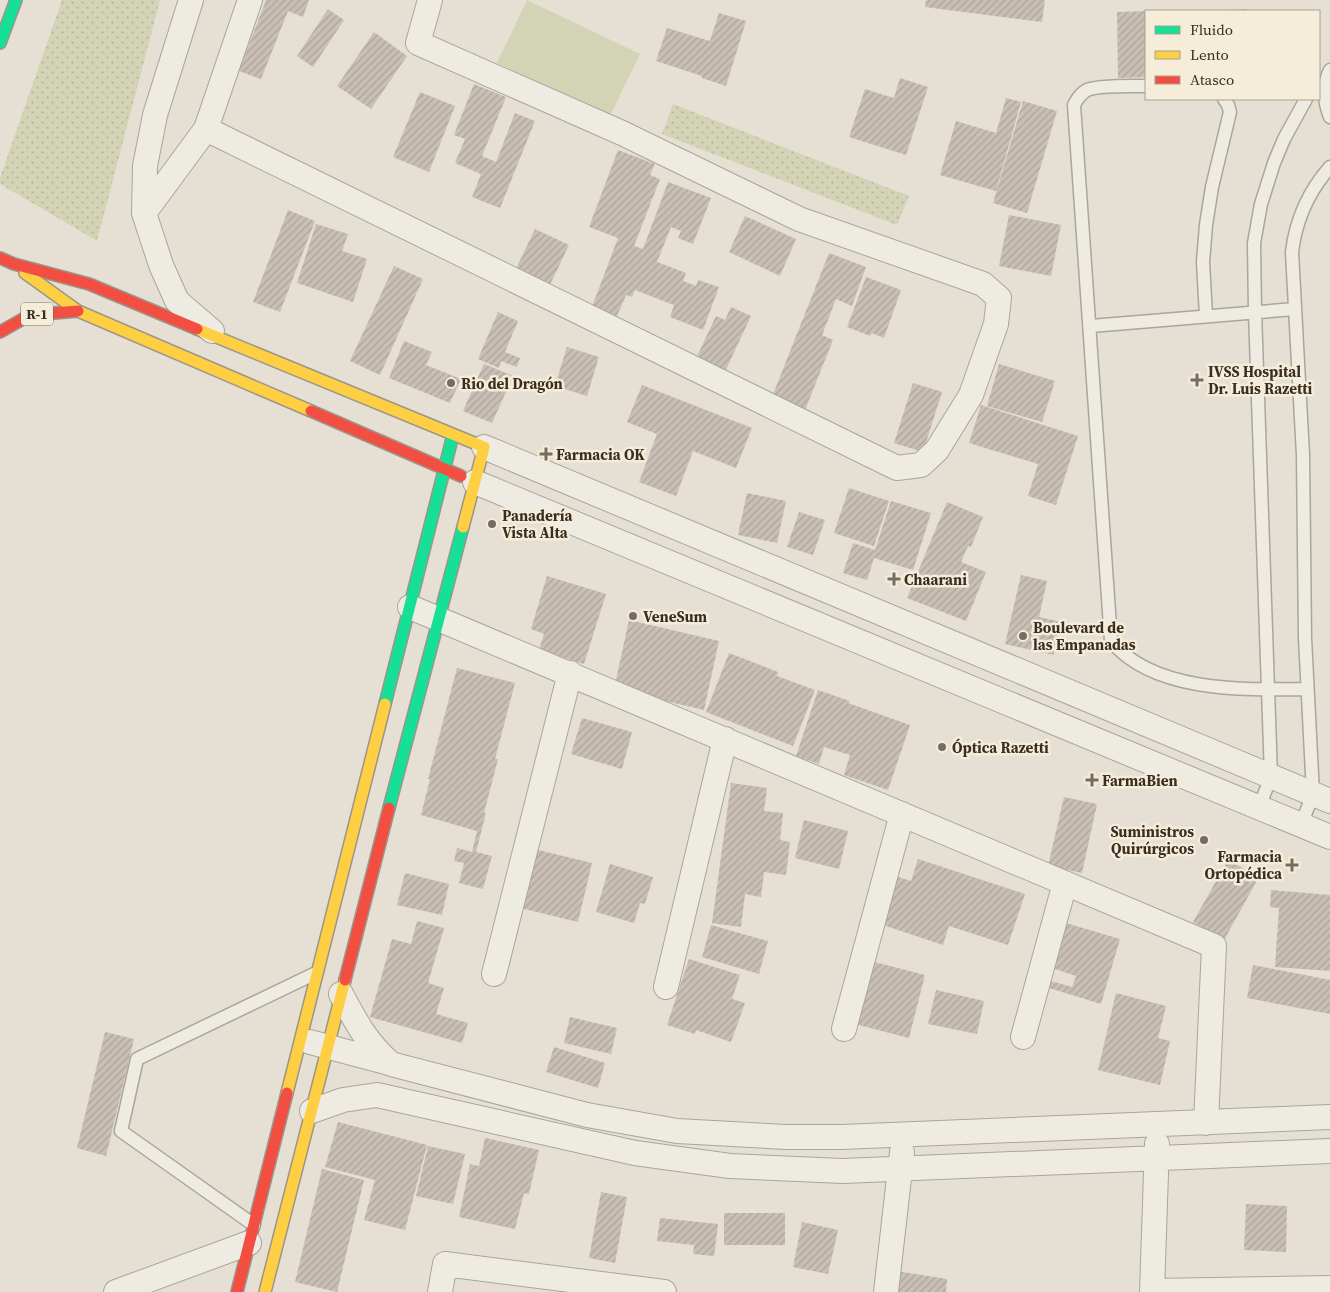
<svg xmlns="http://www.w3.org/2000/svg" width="1330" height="1292" viewBox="0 0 1330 1292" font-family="'Source Serif 4',serif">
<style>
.grass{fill:url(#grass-dots)}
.pitch{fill:#d3d4b6}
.building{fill:url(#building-hatch)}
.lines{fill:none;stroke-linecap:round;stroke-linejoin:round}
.lane-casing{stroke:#aba59b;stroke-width:15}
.street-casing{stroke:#aba59b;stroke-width:26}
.fast-casing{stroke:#9b958a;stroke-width:14}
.slow-casing{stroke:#9b958a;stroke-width:14}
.jam-casing{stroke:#9b958a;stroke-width:14}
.lane{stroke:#eeebe3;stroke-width:12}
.street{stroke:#eeebe3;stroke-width:24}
.fast{stroke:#16e098;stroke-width:11}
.slow{stroke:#ffcf43;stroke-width:11}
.jam{stroke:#f24e42;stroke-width:11}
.poi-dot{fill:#766c60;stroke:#f5edda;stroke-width:2}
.labels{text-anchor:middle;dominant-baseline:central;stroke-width:5;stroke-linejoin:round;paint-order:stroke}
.shield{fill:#f5edda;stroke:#726759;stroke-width:1}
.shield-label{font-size:14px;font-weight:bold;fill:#3a2e22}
.poi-label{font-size:15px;font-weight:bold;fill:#3a2e22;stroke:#f5edda;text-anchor:start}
</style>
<defs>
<pattern id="grass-dots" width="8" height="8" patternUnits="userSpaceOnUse" patternTransform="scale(1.25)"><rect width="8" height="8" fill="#d3d4b6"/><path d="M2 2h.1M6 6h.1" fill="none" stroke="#b6b69c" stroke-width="1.8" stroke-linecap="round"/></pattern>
<pattern id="building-hatch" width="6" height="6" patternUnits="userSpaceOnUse" patternTransform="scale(1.25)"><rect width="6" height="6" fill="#c9bfb4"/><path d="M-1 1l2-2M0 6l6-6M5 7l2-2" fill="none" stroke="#ada49a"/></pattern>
</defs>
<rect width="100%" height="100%" fill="#e5e0d3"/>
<!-- grass -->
<path class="grass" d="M62,0h98l-63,241 -97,-57v-6z
M673,104l236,92 -12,29 -235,-91z"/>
<!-- pitch -->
<path class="pitch" d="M527,0l113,54 -30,62 -113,-53z"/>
<!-- building -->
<path class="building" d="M266,0h43l-6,17 -15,-6 -27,68 -22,-8z
M926,0h119l-3,22 -117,-15z
M328,9l16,11 -31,47 -16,-11z
M1247,9v2h-20v-1z
M1146,11v66l-28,1 -1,-66z
M719,13l27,8 -20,65 -24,-8v-2l-46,-15 11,-33 43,13z
M374,32l33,24 -36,53 -34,-23z
M900,78l28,9 -22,68 -57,-18 16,-48 29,9z
M474,84l32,13 -24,59 14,6 19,-49 20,8 -35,87 -28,-11 9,-23 -26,-11 10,-24 -11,-4z
M420,92l35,14 -26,66 -36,-15z
M1006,98l15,4 -25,89 -56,-16 16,-54 40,12z
M1023,101l34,10 -30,102 -34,-10z
M618,150l37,14 -5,11 10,4 -26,67 9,3 25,-67 43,16 -18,46 -15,-6 3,-7 -10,-4 -14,35 29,11 -3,8 13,5 2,-6 21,7 -16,43 -33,-13 4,-12 -39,-15 -3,7 -6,-2 -9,21 -25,-9 26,-69 -29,-11z
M288,210l27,11 -35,91 -27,-10z
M1009,215l52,10 -10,51 -52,-10z
M745,216l51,23 -16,37 -51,-24z
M316,224l32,10 -6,17 25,8 -14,43 -56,-19z
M535,229l34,16 -23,48 -34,-16z
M829,253l37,14 -14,39 -16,-7 -14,36 11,5 -32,80 -33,-13z
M394,266l29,13 -43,96 -30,-14z
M866,277l35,13 -17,48 -12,-5 -2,3 -23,-9z
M731,307l20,9 -29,62 -29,-13 23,-49 9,4z
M498,312l20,9 -13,31 15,6 -3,9 -16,-6 -2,7 -21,-9z
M404,341l28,11 -6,13 35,14 -11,24 -61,-25z
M567,347l32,10 -12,39 -32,-10z
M484,364l29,12 -21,47 -29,-12z
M999,364l56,17 -13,41 -55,-16z
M913,383l29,9 -19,60 -29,-9z
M642,385l110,43 -16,40 -43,-17 -17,45 -37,-14 18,-48 -30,-12z
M981,405l97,31 -22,69 -28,-9 10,-32 -69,-21z
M849,488l40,13 -15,45 -40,-13z
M747,493l39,8 -9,42 -39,-8z
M891,501l40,12 -18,57 -39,-12 -7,22 -24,-7 10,-30 22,7z
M947,502l36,15 -12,30 -3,-1 -7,16 25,10 -20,49 -59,-23z
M799,512l26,8 -12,35 -26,-8z
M1021,575l26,6 -8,36 22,5 -7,33 -49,-11z
M547,576l59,18 -22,70 -45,-14 5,-16 -13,-5z
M629,620l90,21 -15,69 -90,-21z
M729,653l49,19 -1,4 38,14 -22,56 -87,-34z
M457,668l58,15 -20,76h3l-14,54h2l-10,39 16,4 -9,33 -24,-6 5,-20 -10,-2 3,-13 15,4 5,-21 -56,-16 9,-36h-2z
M818,690l32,11 -2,2 62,22 -22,65 -44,-15 6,-20 -26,-8 -5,17 -23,-8z
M582,718l50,14 -10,37 -51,-15z
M731,783l36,5 -3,23 19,2 -3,27 10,2 -4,33 -22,-3 -3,25 -16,-3 -4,33 -29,-4z
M1064,797l33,7 -15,69 -34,-7z
M804,820l44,11 -9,38 -44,-11z
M530,848l62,15 -14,59 -62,-15z
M918,859l107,35 -17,51 -59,-19 -6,19 -66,-22 15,-48 19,6z
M1228,860l31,17 -35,63 -31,-18z
M610,864l43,13 -8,27 -5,-1 -6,20 -38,-11z
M405,873l44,11 -7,31 -45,-10z
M1271,890l59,5v76l-55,-4 4,-59 -9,-1z
M417,921l27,7 -16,55 16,5 -8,26 32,9 -6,20 -92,-26 22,-78 19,5z
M1066,923l54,16 -19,65 -52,-16 2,-7 21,6 4,-11 -24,-8z
M711,925l57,16 -9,33 -57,-17z
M689,959l51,16 -8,24 13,4 -14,39 -35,-12 -1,4 -28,-9z
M867,960l58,15 -16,63 -58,-15z
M1253,965l77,15v34l-83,-16z
M936,990l48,11 -7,33 -49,-10z
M1116,993l50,13 -8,32 12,3 -10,44 -62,-15z
M570,1017l47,11 -6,26 -47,-11z
M105,1032l29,7 -28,117 -29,-8z
M554,1047l51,16 -7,25 -52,-16z
M338,1122l89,23 -22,85 -41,-10 11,-40 -50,-13z
M485,1138l54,12 -10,44 -5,-1 -9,36 -56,-12 11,-53 9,2z
M428,1146l37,8 -12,50 -37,-8z
M322,1169l42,11 -27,112 -42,-10z
M601,1192l26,5 -12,66 -26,-5z
M1246,1204l41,2 -1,46 -42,-2z
M724,1213h61v32h-61z
M660,1218l58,6 -4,32 -21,-2 1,-9 -37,-4z
M802,1222l36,8 -10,44 -35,-7z
M896,1271l51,8 -1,13h-52z"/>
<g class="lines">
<defs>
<path id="lane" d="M1330,70c-8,16 -6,32 0,47
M1146,86c-13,0 -49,-1 -59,4 -7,4 -10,9 -13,15l37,536c43,52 134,49 196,48
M1206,316l-3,-54 3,-37 6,-38 18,-75 -2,-7 -4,-6
M1091,326l204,-17
M1259,808l12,-32 -16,-464 -1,-69 7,-39 13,-41 10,-24 22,-40
M1301,825l12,-31 -8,-156 -2,-183 -11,-203c4,-33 16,-60 38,-85
M254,1225l-133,-94 16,-72 179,-86"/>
<path id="street" d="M191,0l-36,115 -10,51 -1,47 17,52 16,36 35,30
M206,129l691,339 24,-3 16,-15 34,-55 25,-71 3,-26 -16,-14 -184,-65 -177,-86 -204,-90 12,-43
M144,213l62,-84 44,-129
M484,447l846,354
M475,482l855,355
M410,607l804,339 -8,177
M494,974l76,-301
M666,987l59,-248
M341,994c15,28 25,48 50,70l196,51 90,16 109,6h56l488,-20
M844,1029l58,-215
M1023,1037l42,-154
M310,1042l79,21
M312,1111l31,-11 34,-5 258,58 95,13 113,5 487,-20
M1152,1291l178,-3
M116,1292l133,-49
M440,1292l5,-28 219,28
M886,1292l16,-140
M1152,1292l5,-148"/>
<path id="fast" d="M0,43l16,-43
M385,704l68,-269
M389,808l74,-281"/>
<path id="slow" d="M25,273l53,38 233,100
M197,329l287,118 -21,80
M287,1093l98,-389
M265,1292l80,-312"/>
<path id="jam" d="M0,258l14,6 75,20 108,45
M0,332l30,-17 48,-4
M311,411l150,65
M345,980l44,-172
M237,1292l50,-199"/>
</defs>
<!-- lane casing -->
<use href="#lane" class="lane-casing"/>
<!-- street casing -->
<use href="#street" class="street-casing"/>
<!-- fast casing -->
<use href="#fast" class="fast-casing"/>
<!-- slow casing -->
<use href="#slow" class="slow-casing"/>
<!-- jam casing -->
<use href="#jam" class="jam-casing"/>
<!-- lane -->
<use href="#lane" class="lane"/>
<!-- street -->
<use href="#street" class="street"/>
<!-- fast -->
<use href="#fast" class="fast"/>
<!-- slow -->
<use href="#slow" class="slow"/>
<!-- jam -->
<use href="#jam" class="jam"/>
</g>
<!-- markers -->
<g class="poi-dot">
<path d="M1194.5 372.5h5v5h5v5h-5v5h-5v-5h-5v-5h5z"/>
<circle cx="451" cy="383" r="5"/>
<path d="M543.5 446.5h5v5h5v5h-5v5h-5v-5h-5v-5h5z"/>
<circle cx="492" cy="524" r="5"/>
<path d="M891.5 571.5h5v5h5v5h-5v5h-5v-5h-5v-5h5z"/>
<circle cx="633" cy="616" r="5"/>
<circle cx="1023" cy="636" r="5"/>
<circle cx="942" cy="747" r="5"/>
<path d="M1089.5 772.5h5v5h5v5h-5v5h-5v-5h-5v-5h5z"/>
<circle cx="1204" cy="840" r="5"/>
<path d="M1289.5 857.5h5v5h5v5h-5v5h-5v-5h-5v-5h5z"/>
</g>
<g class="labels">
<!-- shield labels -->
<rect class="shield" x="21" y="302.5" width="32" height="23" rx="4"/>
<g class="shield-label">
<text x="37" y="314">R-1</text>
</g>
<!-- poi labels -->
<g class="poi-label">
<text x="1208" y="371">IVSS Hospital<tspan x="1208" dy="17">Dr. Luis Razetti</tspan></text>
<text x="461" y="383">Rio del Dragón</text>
<text x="556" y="454">Farmacia OK</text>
<text x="502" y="515">Panadería<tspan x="502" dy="17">Vista Alta</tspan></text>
<text x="904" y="579">Chaarani</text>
<text x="643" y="616">VeneSum</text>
<text x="1033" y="627">Boulevard de<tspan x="1033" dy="17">las Empanadas</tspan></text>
<text x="952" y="747">Óptica Razetti</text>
<text x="1102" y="780">FarmaBien</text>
<text x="1194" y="831" text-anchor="end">Suministros<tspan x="1194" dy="17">Quirúrgicos</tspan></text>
<text x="1282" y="856" text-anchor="end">Farmacia<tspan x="1282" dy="17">Ortopédica</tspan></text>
</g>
</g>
<!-- legend -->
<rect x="1145" y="10" width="175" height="90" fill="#f5edda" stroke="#aaa190"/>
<rect x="1155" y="26" width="25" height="8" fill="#16e098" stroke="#aaa190"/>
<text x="1190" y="35" font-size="15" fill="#3a2e22">Fluido</text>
<rect x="1155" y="51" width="25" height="8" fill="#ffcf43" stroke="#aaa190"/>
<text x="1190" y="60" font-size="15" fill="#3a2e22">Lento</text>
<rect x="1155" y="76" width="25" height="8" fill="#f24e42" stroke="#aaa190"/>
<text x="1190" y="85" font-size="15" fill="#3a2e22">Atasco</text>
</svg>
